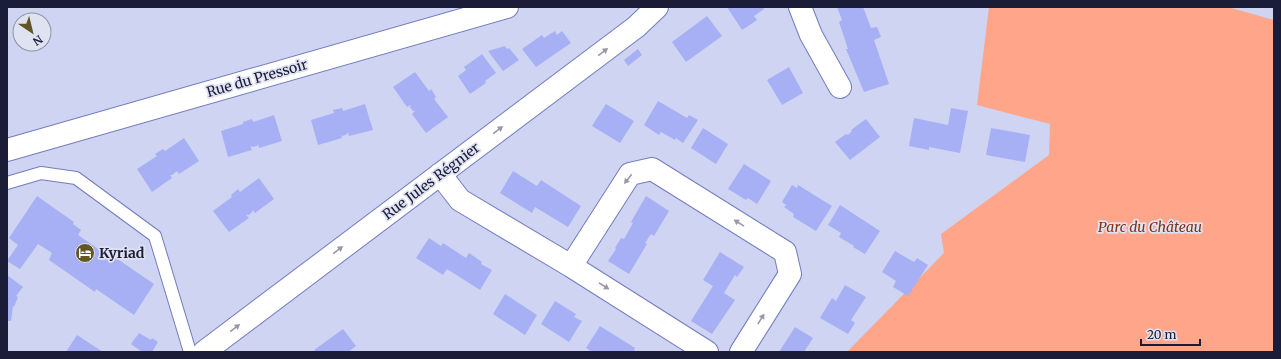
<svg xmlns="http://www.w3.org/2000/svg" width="1281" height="359" viewBox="0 0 1281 359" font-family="Merriweather,serif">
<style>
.green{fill:#fea58a}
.building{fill:#a7b0f5}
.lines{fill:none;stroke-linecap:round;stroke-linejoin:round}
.service-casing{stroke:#737cc0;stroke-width:14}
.minor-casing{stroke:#737cc0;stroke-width:24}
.tertiary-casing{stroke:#737cc0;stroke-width:24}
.service{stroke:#fff;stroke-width:12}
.minor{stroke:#fff;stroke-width:22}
.tertiary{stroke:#fff;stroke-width:22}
.oneway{fill:#9899a5}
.labels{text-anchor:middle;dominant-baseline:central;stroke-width:3.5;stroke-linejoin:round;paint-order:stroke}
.street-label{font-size:14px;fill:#1a1c38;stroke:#dfe2f1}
.park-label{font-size:14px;font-style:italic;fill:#842f14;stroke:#dfe2f1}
.poi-label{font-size:14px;font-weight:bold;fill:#1a1c38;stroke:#dfe2f1;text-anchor:start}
</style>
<rect width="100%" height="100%" fill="#ced4f2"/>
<!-- green -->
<path class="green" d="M989,7h239l46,13v332h-427l97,-99 -3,-19 108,-79 1,-31 -73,-19z"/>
<!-- building -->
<path class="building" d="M727,7h36l1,2 -10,7 3,4 -15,10z
M837,7h26l8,21 6,-1 4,10 -7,3 15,44 -25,8 -18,-43h2l-9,-27 3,-2z
M707,16l15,20 -36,26 -14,-20z
M555,31l2,4 5,-4 9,12 -35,24 -14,-18 20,-14 2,3z
M505,46l2,3 2,-1 10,12 -16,11 -15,-20z
M638,49l4,6 -14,11 -4,-6z
M482,54l14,19 -11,8 1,2 -16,11 -12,-18 8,-6 -2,-3z
M789,67l14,26 -21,12 -15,-25z
M415,72l14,19 2,-2 5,8 -2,2 14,18 -22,16 -14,-19 3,-3h-2l-3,-4 1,-2 -4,2 -14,-20z
M658,101l29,17 2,-3 9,5 -15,23 -7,-5 -1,2 -14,-8 -2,3 -15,-10z
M365,104l8,26 -24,6 -1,-4 -1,2 -4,2 -2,-1 1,3 -24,7 -7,-25 23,-7 -1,-3 9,-2 1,3z
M606,104l28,17 -14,22 -28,-17z
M951,108l17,3 -8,42 -31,-6v3l-20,-4 5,-28 34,7z
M274,115l8,26 -23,7 -1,-4 -1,2 -5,1 -2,-1 2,4 -24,7 -7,-26 22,-7v-2l9,-3 1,3z
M866,119l14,18 -30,23 -15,-18 11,-8 2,1 4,-4 -1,-1z
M703,128l25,16 -12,20 -25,-16z
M991,128l39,7 -5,27 -39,-7z
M184,138l15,23 -20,13 -2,-3 -5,4h-2l2,3 -20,14 -15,-23 20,-13 -2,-2 8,-5 2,2z
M744,164l27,17 -14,23 -9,-6 -2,2 -18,-11z
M513,171l24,15 4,-6 40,26 -13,21 -33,-20 -3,6 -32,-20z
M259,178l15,21 -19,14 -2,-3 -1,2 -3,3h-3l3,3 -20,14 -16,-21 19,-14 -1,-2 7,-6 2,3z
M792,185l5,3 1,-3 34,21 -16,25 -23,-14 1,-3 -10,-7 2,-2 -4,-3z
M37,196l37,26 -1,2 8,6 -3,5 36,25 2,-2 38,26 -20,31 -38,-26 -1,3 -46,-32 3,-7 -14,-9 -18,25 -13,-8 11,-16 -9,-7z
M646,196l23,15 -15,25 -3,-2 -6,9 2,1 -18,30 -21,-13 8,-12 -1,-1 6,-10 3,1 9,-16 -2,-1z
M840,205l40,26 -15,23 -12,-7 1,-1 -15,-9 2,-4 -13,-8z
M429,238l12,8 2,-3 23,15 3,-5 13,9 -1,2 11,6 -12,20 -33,-21 -4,6 -27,-17z
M895,251l19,11 3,-4 11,7 -20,31 -15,-9 3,-6 -14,-9z
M720,252l24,15 -7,10 -2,-2 -11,18 11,7 -23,34 -21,-13 22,-35 -10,-6z
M7,275l16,12 -7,9 2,1 -4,10 -1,-1 -2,15h-4z
M845,285l21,12 -15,23 4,3 -7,11 -28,-16 12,-20 4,3z
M505,294l32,21 -12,20 -32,-21z
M555,301l21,13 -2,3 8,4 -13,21 -28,-18z
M600,326l35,22 -1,2 3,2h-45l-6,-4z
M795,327l18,11 -9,14h-25z
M343,329l13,17 -8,6h-32l-2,-2z
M139,333l12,7 1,-2 6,4 -6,10h-10l-11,-8z
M77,335l26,17h-37z"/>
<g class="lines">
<defs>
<path id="service" d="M7,183l34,-10 35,5 79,58 35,116"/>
<path id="minor" d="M800,7l11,28 29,52
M440,174l20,26 111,66 136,86
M571,266l59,-92 22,-5 133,83 5,22 -49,78
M204,352l432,-325 21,-20"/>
<path id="tertiary" d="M7,150l500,-143"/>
</defs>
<!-- service casing -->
<use href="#service" class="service-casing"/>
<!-- minor casing -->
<use href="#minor" class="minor-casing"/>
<!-- tertiary casing -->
<use href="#tertiary" class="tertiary-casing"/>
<!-- service -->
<use href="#service" class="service"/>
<!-- minor -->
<use href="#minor" class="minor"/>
<!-- tertiary -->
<use href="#tertiary" class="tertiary"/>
</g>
<!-- one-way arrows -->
<defs><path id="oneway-solid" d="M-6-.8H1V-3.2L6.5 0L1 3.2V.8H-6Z"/></defs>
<g class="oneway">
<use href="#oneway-solid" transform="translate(603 52) rotate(-37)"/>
<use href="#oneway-solid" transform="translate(498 130) rotate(-37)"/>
<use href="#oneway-solid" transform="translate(628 179) rotate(128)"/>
<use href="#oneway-solid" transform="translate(739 223) rotate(-148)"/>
<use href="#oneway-solid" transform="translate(338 250) rotate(-37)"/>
<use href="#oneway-solid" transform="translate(604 286) rotate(32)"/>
<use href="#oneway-solid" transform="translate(761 319) rotate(-58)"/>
<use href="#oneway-solid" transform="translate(235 328) rotate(-37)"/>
</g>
<!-- icons -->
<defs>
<symbol id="hotel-disc" viewBox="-11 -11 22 22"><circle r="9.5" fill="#625724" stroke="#dfe2f1"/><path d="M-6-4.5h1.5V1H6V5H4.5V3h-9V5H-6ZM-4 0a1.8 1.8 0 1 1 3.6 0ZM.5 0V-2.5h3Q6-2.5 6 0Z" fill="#fff"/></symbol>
</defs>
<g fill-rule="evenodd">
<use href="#hotel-disc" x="74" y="242" width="22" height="22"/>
</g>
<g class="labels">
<!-- street labels -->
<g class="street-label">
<text transform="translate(257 78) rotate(-16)">Rue du Pressoir</text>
<text transform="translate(431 181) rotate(-37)">Rue Jules Régnier</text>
</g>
<!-- park labels -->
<g class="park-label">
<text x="1150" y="227">Parc du Château</text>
</g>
<!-- poi labels -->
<g class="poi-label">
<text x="99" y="253">Kyriad</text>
</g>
</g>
<!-- border -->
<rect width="1281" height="359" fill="none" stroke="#1a1c38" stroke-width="16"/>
<!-- north arrow -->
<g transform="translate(32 32) rotate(145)"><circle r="19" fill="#dfe2f1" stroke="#9093a7"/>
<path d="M0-3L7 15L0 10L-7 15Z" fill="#625724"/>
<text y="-6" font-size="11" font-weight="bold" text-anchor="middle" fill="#1a1c38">N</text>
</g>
<!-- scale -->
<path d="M1141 339v6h59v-6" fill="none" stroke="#1a1c38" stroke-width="2"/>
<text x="1147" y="339" font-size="12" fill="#1a1c38" stroke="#dfe2f1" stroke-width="3" paint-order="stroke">20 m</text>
</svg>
